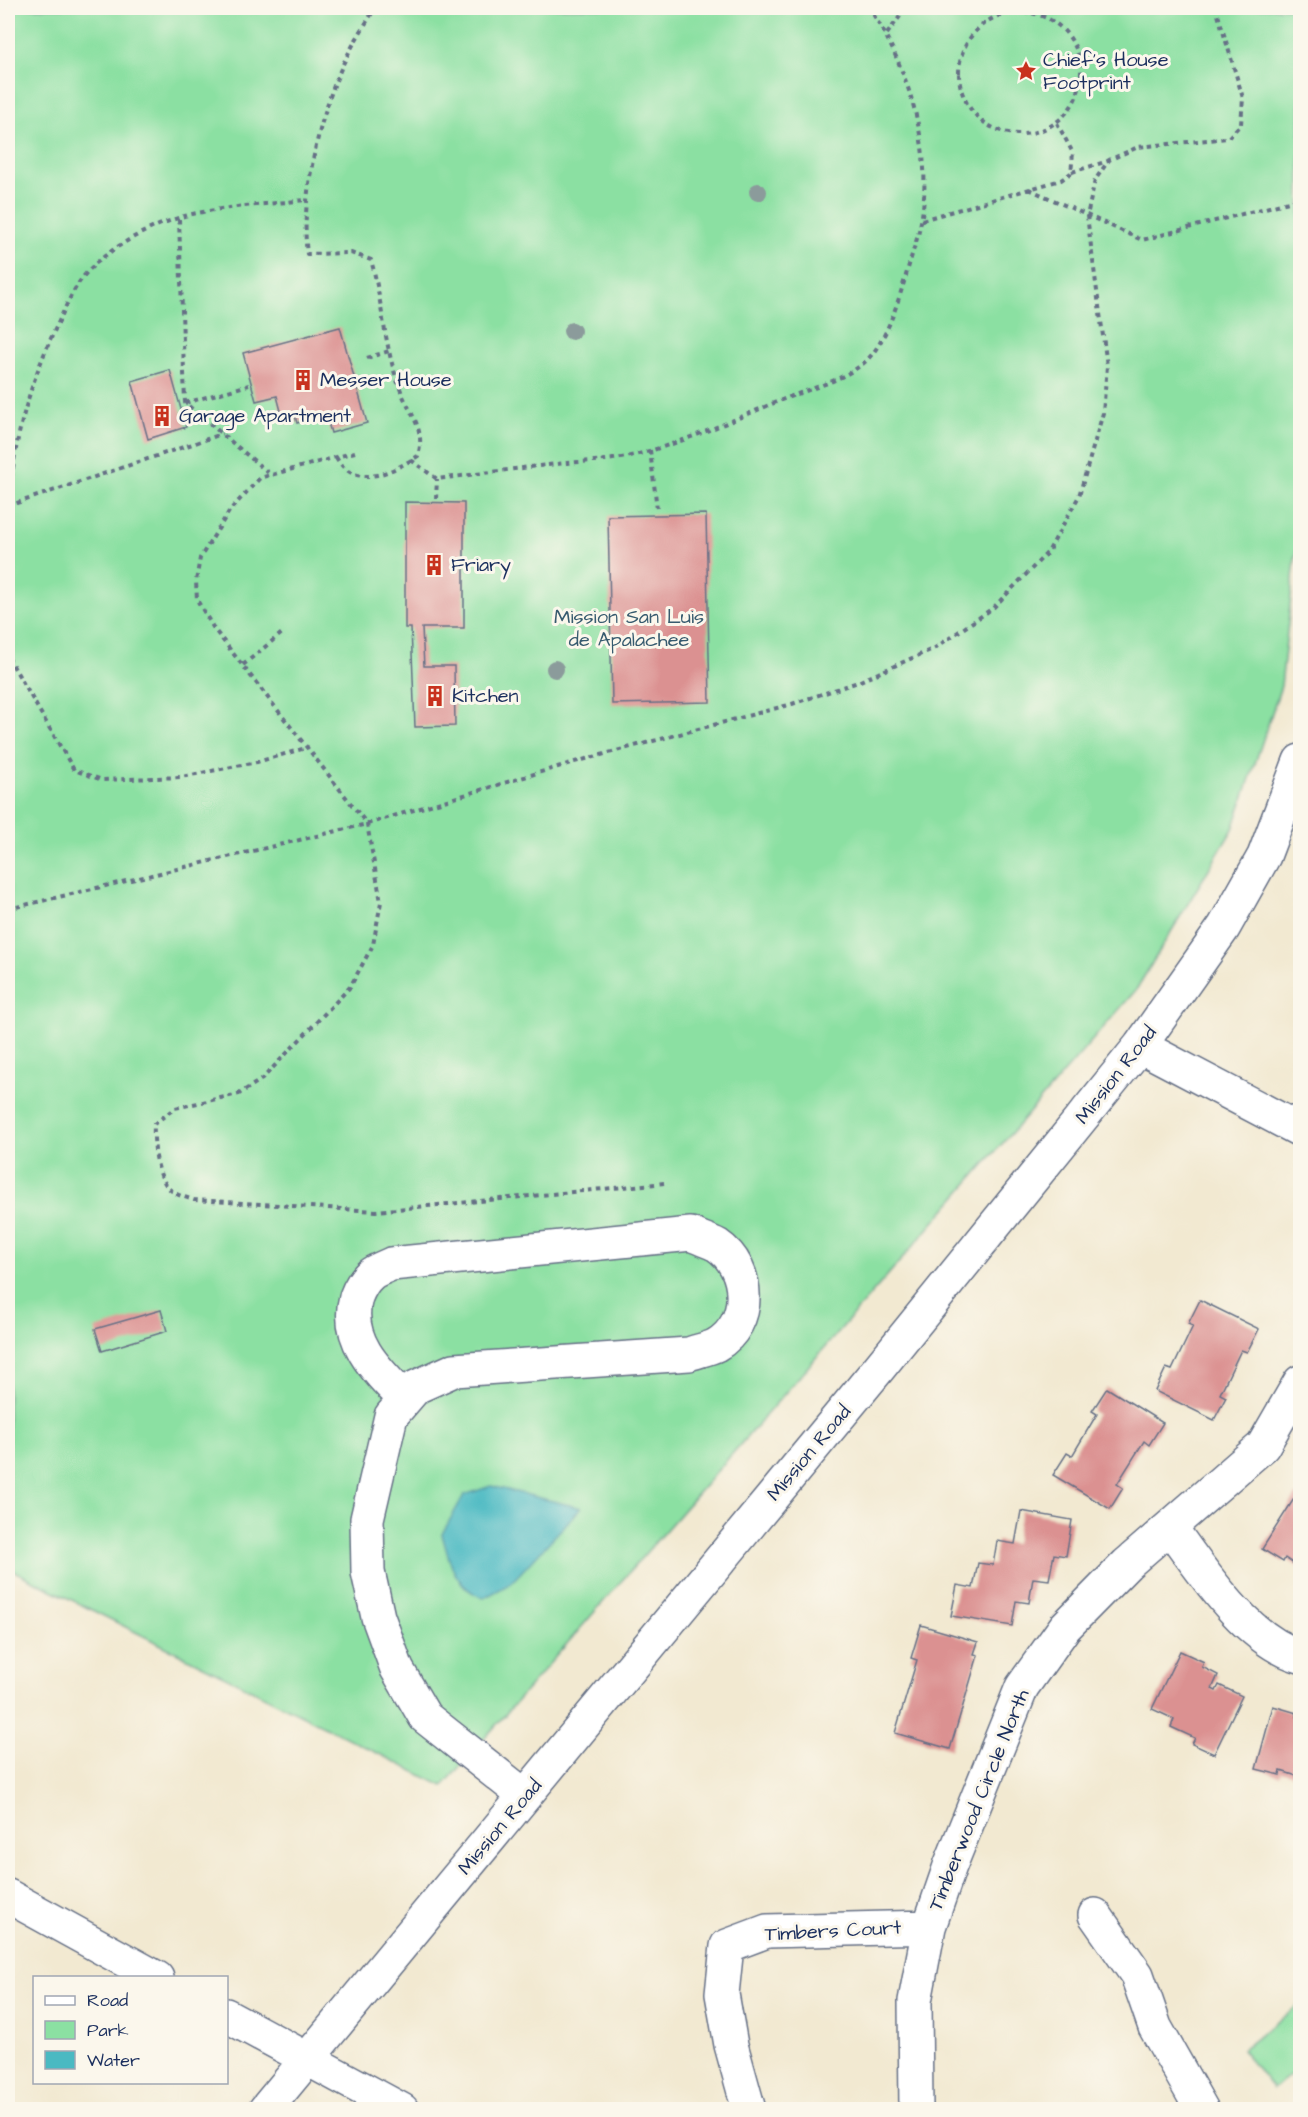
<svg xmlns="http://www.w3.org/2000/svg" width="1308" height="2117" viewBox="0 0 1308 2117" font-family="'Architects Daughter',sans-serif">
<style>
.green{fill:#8be0a2;stroke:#538880;stroke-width:1.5}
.water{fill:#4ab9c2;stroke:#327490;stroke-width:1.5}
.building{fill:#db9191}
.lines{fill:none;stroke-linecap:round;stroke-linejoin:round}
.minor-casing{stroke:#667086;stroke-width:36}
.path{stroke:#667086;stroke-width:4;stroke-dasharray:4.5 4.5;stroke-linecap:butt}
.minor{stroke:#fff;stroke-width:33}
.tree{fill:#8b9b9b}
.labels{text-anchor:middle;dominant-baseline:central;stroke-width:6;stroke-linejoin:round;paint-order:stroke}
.poi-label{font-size:20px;fill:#1b2f5e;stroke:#fbf7ec;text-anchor:start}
.park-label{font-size:20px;fill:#375b6f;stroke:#fbf7ec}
.street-label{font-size:20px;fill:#1b2f5e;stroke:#fbf7ec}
</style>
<rect width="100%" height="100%" fill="#fbf7ec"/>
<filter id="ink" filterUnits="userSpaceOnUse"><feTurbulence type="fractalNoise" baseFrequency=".0167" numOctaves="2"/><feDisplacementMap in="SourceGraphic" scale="12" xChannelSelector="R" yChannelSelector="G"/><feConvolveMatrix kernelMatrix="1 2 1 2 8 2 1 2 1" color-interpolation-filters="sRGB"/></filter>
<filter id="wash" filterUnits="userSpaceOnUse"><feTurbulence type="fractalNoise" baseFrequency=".008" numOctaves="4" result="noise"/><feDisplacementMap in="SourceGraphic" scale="24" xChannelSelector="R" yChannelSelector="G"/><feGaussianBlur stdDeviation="1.35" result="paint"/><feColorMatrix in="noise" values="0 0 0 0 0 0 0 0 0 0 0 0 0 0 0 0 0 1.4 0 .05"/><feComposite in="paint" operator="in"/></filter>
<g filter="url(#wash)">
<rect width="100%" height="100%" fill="#f2e9d1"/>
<!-- green -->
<path class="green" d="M8,8h1292v545l-4,-1 -15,134 -48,143 -97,161 -693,796 -435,-218z
M1300,2004v63l-27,22 -31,-40z"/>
<!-- water -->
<path class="water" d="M491,1486l90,22 -71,76 -26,14c-30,-10 -35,-38 -42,-64l22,-39z"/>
<g id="blocks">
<!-- building -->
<path class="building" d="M340,327l27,96 -36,10 -5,-18 -29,8 -3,-11 -12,3 -5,-19 -21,5 -13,-48z
M170,370l16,57 -38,12 -16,-58z
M405,502l59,1v125h-42l2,38h30l1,60 -40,1 -4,-99h-6z
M706,514l4,188 -98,2 -4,-188z
M1200,1300l59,29 -12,23 -6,-2 -21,44 6,3 -12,23 -59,-29 11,-23 6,2 21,-44 -5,-2z
M161,1310l6,21 -65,20 -7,-22z
M1107,1388l56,35 -14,22 -5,-4 -27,43 6,4 -13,21 -57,-34 14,-22 5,3 25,-42 -5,-3z
M1297,1494l3,2v72l-15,-10 -2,4 -21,-13z
M1021,1511l51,9 -6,36 -12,-2 -5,26 -16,-2 -4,25 -13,-2 -4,25 -61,-10 6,-31 16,3 5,-25 15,2 4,-24 18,3z
M921,1625l57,17 -4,12 4,1 -28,94 -55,-16 22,-73 -6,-2z
M1180,1651l24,11 -2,5 16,8 -6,14 4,2 3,-6 23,11 -28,58 -22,-10 3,-6 -24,-11 3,-8 -22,-10z
M1273,1706l24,7v4l3,1v59l-19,-6 -1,4 -24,-6z"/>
</g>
</g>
<g filter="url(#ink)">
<use href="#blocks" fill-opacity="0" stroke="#667086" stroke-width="1.5"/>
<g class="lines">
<defs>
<path id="minor" d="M1140,1046l160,84
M405,1399c-27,-27 -61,-59 -49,-102 3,-8 8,-17 15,-23 5,-4 14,-7 20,-10l300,-30c8,4 18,7 26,11 34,23 36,79 -1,100 -8,4 -19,6 -27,9l-235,16 -38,17 -25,29 -24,103 1,53 10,45 19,52 28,48 100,79
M1170,1527c32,44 76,113 130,129
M8,1896l149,82
M1095,1915l42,60 18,52 47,83
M226,2015l176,95
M265,2110l614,-742 261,-322 84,-119 40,-71 36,-95
M749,2110l-18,-65 -9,-51 5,-48 40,-15 162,-4
M916,2110l-1,-109 14,-74 21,-61 72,-179 43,-60 62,-63 136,-118 37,-64"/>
</defs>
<!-- minor casing -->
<use href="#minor" class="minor-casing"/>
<!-- path -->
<path class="path" d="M959 73a61 61 0 1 1 122 0a61 61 0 1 1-122 0Z
M887,34l19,-26
M1072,172l36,-11
M1029,189l113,51 158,-41
M179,219l6,184 86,72
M922,220l139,-40 10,-7 2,-20 -16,-30
M367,358l22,-7
M185,403l64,-18
M650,450l7,59
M355,452l-95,26 -30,32 -30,48 -4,23 1,19 17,29 153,195 14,78 -8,43 -23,42 -88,92 -23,15 -64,14 -21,16c-1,18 2,56 18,67 6,5 16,7 22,9l182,11 289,-28
M336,457c19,35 58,14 82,-1 8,-28 -8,-41 -17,-65 -17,-42 -18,-88 -30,-131l-20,-7 -44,1c-7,-56 13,-143 38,-194 9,-18 20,-35 30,-52
M411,460l26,19c43,-5 87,-12 130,-16 20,-2 39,-2 59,-6 54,-12 106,-37 158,-58 23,-9 63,-20 82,-38 26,-25 38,-82 49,-116 25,-75 -3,-174 -46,-237
M436,499l1,-20
M10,505c2,-66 22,-129 51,-188 8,-18 17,-37 31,-50 26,-25 70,-47 105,-54 36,-7 73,-9 109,-13
M8,506l214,-72
M8,657l66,113 28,10 79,-3 76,-15 52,-15
M243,665l39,-32
M8,909l359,-85 204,-61 221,-59 66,-22 77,-34 58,-40 55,-56 31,-56 24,-83 4,-47 -20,-150 8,-36 14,-20 29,-13 90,-9 13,-14 2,-26 -27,-90"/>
<!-- minor -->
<use href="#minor" class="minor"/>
</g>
<!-- trees -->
<g class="tree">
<circle cx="758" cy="192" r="9"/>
<circle cx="572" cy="331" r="9"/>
<circle cx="555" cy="669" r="9"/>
</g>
</g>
<!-- icons -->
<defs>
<symbol id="sight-bare" viewBox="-9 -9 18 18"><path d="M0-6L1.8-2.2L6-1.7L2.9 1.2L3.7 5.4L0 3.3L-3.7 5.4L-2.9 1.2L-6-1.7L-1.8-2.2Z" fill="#c8321e" stroke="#fbf7ec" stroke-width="2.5" paint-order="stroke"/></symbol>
<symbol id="building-bare" viewBox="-9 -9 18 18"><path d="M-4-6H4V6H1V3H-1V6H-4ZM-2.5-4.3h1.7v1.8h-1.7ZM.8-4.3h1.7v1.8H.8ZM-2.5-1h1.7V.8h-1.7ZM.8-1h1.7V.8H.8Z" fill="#c8321e" stroke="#fbf7ec" stroke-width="2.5" paint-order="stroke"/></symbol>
</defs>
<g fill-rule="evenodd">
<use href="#sight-bare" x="1011" y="56" width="30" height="30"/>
<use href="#building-bare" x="288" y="365" width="30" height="30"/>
<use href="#building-bare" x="147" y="401" width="30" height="30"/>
<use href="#building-bare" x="419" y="550" width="30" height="30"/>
<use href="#building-bare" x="420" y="681" width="30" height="30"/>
</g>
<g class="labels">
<!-- poi labels -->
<g class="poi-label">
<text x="1043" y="60">Chief's House<tspan x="1043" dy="23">Footprint</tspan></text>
<text x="320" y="380">Messer House</text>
<text x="179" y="416">Garage Apartment</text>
<text x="451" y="565">Friary</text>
<text x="452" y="696">Kitchen</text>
</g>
<!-- park labels -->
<g class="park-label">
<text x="629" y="617">Mission San Luis<tspan x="629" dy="23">de Apalachee</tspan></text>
</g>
<!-- street labels -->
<g class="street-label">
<text transform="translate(1116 1075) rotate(-52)">Mission Road</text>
<text transform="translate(809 1453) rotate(-50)">Mission Road</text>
<text transform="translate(979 1800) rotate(-68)">Timberwood Circle North</text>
<text transform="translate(500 1827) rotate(-50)">Mission Road</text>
<text transform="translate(833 1931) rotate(-3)">Timbers Court</text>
</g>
</g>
<!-- margin -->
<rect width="1308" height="2117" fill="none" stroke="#fbf7ec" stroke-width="30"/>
<!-- legend -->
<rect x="33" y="1976" width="195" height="108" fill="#fbf7ec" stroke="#a1a7b3" stroke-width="1.5"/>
<rect x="45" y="1996" width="30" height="9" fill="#ffffff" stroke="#a1a7b3" stroke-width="1.5"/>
<text x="87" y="2006" font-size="18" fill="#1b2f5e">Road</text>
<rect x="45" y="2021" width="30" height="18" fill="#8be0a2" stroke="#a1a7b3" stroke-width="1.5"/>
<text x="87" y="2036" font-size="18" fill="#1b2f5e">Park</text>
<rect x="45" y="2051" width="30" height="18" fill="#4ab9c2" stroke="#a1a7b3" stroke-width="1.5"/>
<text x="87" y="2066" font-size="18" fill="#1b2f5e">Water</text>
</svg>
